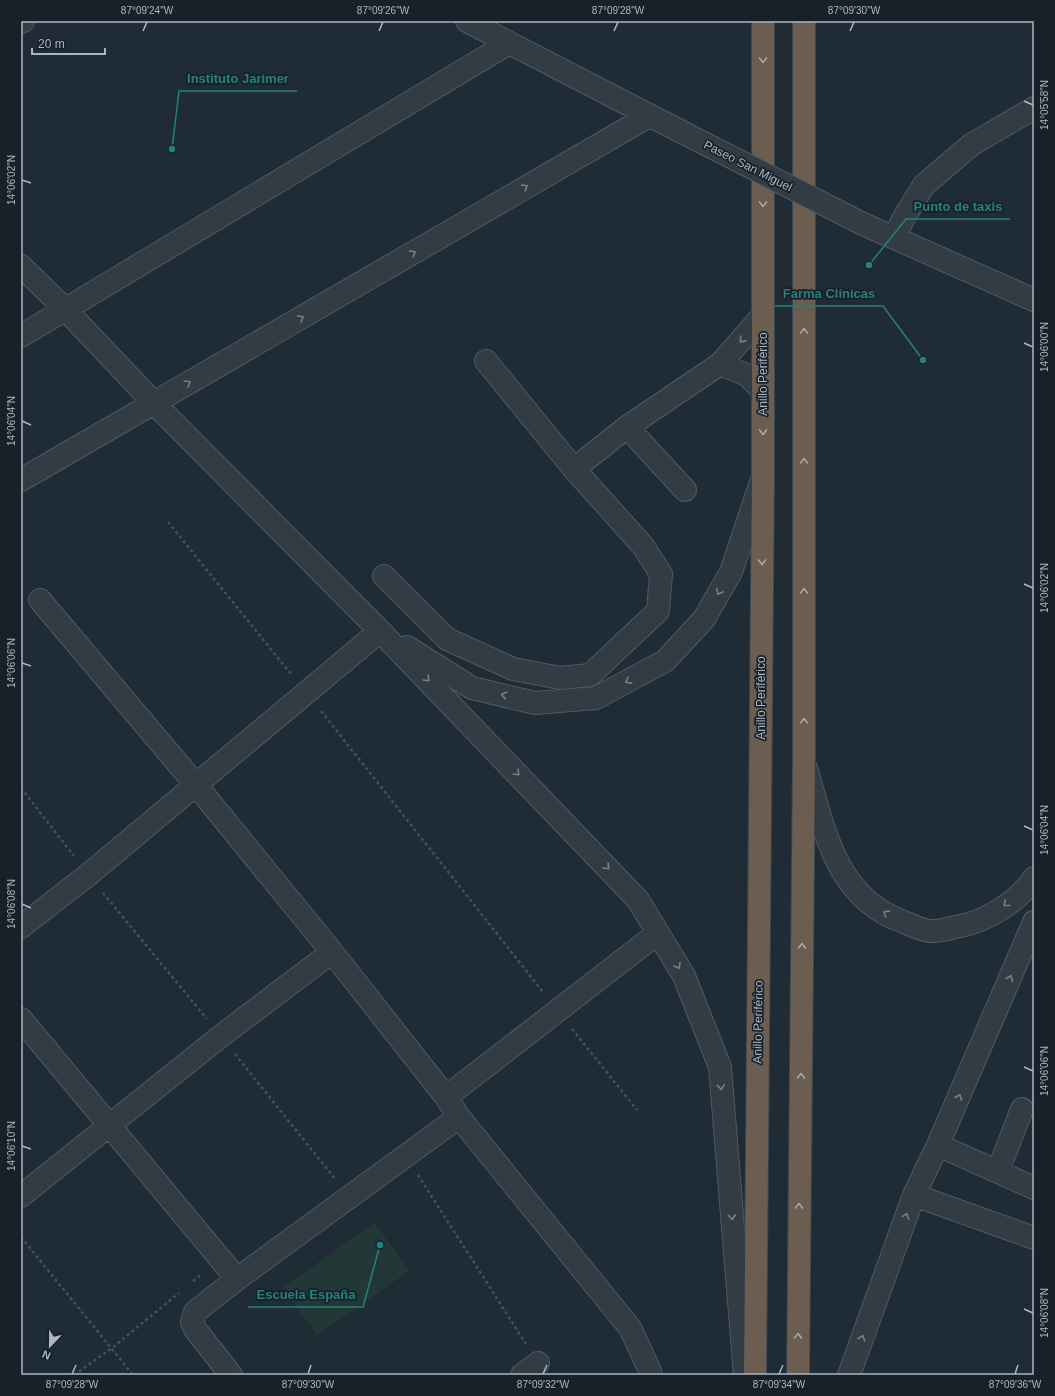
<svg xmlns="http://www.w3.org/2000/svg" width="1055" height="1396" viewBox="0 0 1055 1396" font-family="Arial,sans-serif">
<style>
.green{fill:#223837}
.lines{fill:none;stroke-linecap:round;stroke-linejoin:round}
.minor-casing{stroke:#505a64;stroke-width:24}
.highway-casing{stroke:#3d4750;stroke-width:24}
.path{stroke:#405455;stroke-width:2.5;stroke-dasharray:3 3;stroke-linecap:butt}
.minor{stroke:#323c45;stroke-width:22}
.highway{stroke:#6b5d4f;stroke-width:22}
.minor-bridge-casing{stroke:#505a64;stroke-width:24;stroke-linecap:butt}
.minor-bridge{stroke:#323c45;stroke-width:22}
.oneway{stroke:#a2aab2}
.oneway2{stroke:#75808a}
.ticks{fill:none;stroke:#acb7c3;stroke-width:1.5}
.labels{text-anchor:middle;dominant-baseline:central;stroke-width:3.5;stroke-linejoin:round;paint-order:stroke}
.street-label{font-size:12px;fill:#acb7c3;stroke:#18212a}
.leader{fill:none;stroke:#27807b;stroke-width:1.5}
.callout-dot{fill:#27807b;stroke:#18212a;stroke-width:1.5}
.callout-label{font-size:13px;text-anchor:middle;font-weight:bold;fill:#27807b;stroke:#18212a;stroke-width:3.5;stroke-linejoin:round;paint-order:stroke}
.neatline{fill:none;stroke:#acb7c3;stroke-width:1.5}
.ticks-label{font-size:10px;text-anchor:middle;fill:#acb7c3}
</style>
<rect width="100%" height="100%" fill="#1f2b35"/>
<!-- green -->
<path class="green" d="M375,1223l34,48 -92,64 -34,-48z"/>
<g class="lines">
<defs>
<path id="minor" d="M467,21l209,108
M21,22l2,-1
M863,224l171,76
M894,237l12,-23 18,-29 47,-40 63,-37
M21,266l44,43 89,94 226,228 258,269 46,76 36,91 25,308
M21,336l488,-293
M720,364l27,11 16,16
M627,427l58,63
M574,469l53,-42 93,-63 43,-49
M21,480l628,-364
M384,576l63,63 66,30 47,9 30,-3 68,-64 3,-37 -18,-28 -69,-77 -88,-108
M40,600l156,185 136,167 114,145 13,20 171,211 20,43 1,4
M407,647l65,41 63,15 61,-5 69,-37 39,-42 27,-47 30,-90
M806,768c18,61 30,131 98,154 7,3 22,10 29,9 9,0 18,-3 27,-5 27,-5 59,-25 74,-48
M21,927l67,-52 292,-244
M21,1019l216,260
M446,1097l212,-164
M938,1145l96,43
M998,1171l24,-62
M914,1195l120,43
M21,1196l200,-160 111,-84
M231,1375l-36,-46 -3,-7 3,-10 42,-33 222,-162
M522,1375l16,-12
M849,1375l65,-180 24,-50 96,-223"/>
<path id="highway" d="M755,1375l8,-898v-456
M798,1375l6,-615v-739"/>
</defs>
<!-- minor casing -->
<use href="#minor" class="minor-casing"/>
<!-- highway casing -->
<use href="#highway" class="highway-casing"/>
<!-- path -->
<path class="path" d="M168,522l123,152
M321,711l222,281
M21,788l53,68
M103,893l104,126
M572,1029l65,81
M235,1054l101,126
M418,1175l108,169
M21,1237l112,138
M193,1281l9,-7
M74,1375l38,-27 67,-55"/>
<!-- minor -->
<use href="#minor" class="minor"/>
<!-- highway -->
<use href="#highway" class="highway"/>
<defs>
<path id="minor-bridge" d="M676,129l187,95"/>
</defs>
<!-- minor-bridge casing -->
<use href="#minor-bridge" class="minor-bridge-casing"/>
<!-- minor-bridge -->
<use href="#minor-bridge" class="minor-bridge"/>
</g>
<!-- one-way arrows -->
<defs><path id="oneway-chevron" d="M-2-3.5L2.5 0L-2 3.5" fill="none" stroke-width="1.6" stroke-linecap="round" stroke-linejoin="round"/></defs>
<g class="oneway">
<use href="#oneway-chevron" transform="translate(763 60) rotate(89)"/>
<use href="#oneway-chevron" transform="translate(763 204) rotate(90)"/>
<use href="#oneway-chevron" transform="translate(804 331) rotate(-90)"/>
<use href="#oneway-chevron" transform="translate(763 432) rotate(90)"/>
<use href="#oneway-chevron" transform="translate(804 461) rotate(-90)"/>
<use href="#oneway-chevron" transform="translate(762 562) rotate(90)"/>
<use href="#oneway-chevron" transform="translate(804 591) rotate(-90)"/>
<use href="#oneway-chevron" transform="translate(804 721) rotate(-90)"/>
<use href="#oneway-chevron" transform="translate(802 946) rotate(-89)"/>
<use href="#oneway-chevron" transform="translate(801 1076) rotate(-89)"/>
<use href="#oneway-chevron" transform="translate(799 1206) rotate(-89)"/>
<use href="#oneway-chevron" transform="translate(798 1336) rotate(-89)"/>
</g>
<g class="oneway2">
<use href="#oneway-chevron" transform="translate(525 187) rotate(-30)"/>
<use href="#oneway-chevron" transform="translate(413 253) rotate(-30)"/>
<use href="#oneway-chevron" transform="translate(301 318) rotate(-30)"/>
<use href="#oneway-chevron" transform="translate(742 340) rotate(132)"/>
<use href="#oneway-chevron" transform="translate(188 383) rotate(-30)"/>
<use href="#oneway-chevron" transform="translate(719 592) rotate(119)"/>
<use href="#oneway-chevron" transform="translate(427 679) rotate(46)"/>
<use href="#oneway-chevron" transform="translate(628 681) rotate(152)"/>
<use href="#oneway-chevron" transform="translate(504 695) rotate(-167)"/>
<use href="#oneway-chevron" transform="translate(517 773) rotate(46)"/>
<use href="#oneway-chevron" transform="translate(607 867) rotate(46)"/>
<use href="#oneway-chevron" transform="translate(1006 904) rotate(141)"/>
<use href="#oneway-chevron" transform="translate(886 913) rotate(-148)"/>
<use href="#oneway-chevron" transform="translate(678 966) rotate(59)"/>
<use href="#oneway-chevron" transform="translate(1010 978) rotate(-67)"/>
<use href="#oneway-chevron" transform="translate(721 1087) rotate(85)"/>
<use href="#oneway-chevron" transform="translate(959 1097) rotate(-67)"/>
<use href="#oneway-chevron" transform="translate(906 1216) rotate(-70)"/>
<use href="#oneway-chevron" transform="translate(732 1217) rotate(85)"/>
<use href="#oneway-chevron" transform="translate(862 1338) rotate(-71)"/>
</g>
<!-- ticks -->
<path class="ticks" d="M143,31l4,-9M379,31l4,-9M614,31l4,-9M850,31l4,-9M1024,101l9,4M22,180l9,3M1024,343l9,4M22,421l9,4M1024,584l9,4M22,663l9,3M1024,826l9,4M22,904l9,4M1024,1067l9,4M22,1146l9,3M1024,1309l9,4M72,1374l4,-9M308,1374l3,-9M543,1374l4,-9M779,1374l4,-9M1015,1374l3,-9"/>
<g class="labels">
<!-- street labels -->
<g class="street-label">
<text transform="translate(748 166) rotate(27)">Paseo San Miguel</text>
<text transform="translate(763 374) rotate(-90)">Anillo Periférico</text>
<text transform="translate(761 698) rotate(-90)">Anillo Periférico</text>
<text transform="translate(758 1022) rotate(-89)">Anillo Periférico</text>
</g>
</g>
<!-- callouts -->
<path class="leader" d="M172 149L179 91H297M869 265L906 219H1010M923 360L883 306H775M380 1245L363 1307H248"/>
<g class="callout-dot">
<circle cx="172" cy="149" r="4"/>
<circle cx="869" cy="265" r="4"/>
<circle cx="923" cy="360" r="4"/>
<circle cx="380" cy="1245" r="4"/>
</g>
<g class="callout-label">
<text x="238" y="83">Instituto Jarimer</text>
<text x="958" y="211">Punto de taxis</text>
<text x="829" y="298">Farma Clínicas</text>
<text x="306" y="1299">Escuela España</text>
</g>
<!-- border -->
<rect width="1055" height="1396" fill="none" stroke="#18212a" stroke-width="44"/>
<!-- north arrow -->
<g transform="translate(50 1346) rotate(202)" stroke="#18212a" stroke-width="3" paint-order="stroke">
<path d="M0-3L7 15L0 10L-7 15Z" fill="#acb7c3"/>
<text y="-6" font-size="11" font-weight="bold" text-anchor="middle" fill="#acb7c3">N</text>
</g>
<!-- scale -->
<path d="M32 48v6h73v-6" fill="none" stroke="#acb7c3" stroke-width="2"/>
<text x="38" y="48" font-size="12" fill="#acb7c3" stroke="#18212a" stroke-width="3" paint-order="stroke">20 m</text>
<rect x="22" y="22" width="1011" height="1352" class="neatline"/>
<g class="ticks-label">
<text x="147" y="14">87°09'24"W</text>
<text x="383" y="14">87°09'26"W</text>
<text x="618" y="14">87°09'28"W</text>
<text x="854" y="14">87°09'30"W</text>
<text transform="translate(1044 105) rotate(-90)" y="4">14°05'58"N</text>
<text transform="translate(11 180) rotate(-90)" y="4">14°06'02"N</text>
<text transform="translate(1044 347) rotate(-90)" y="4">14°06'00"N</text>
<text transform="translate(11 421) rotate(-90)" y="4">14°06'04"N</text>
<text transform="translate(1044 588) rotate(-90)" y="4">14°06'02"N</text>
<text transform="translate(11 663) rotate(-90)" y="4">14°06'06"N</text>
<text transform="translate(1044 830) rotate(-90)" y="4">14°06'04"N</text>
<text transform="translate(11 904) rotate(-90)" y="4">14°06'08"N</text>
<text transform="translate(1044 1071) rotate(-90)" y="4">14°06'06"N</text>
<text transform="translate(11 1146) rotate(-90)" y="4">14°06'10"N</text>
<text transform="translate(1044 1313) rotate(-90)" y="4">14°06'08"N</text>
<text x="72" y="1388">87°09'28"W</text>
<text x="308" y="1388">87°09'30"W</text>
<text x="543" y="1388">87°09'32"W</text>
<text x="779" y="1388">87°09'34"W</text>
<text x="1015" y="1388">87°09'36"W</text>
</g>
</svg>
